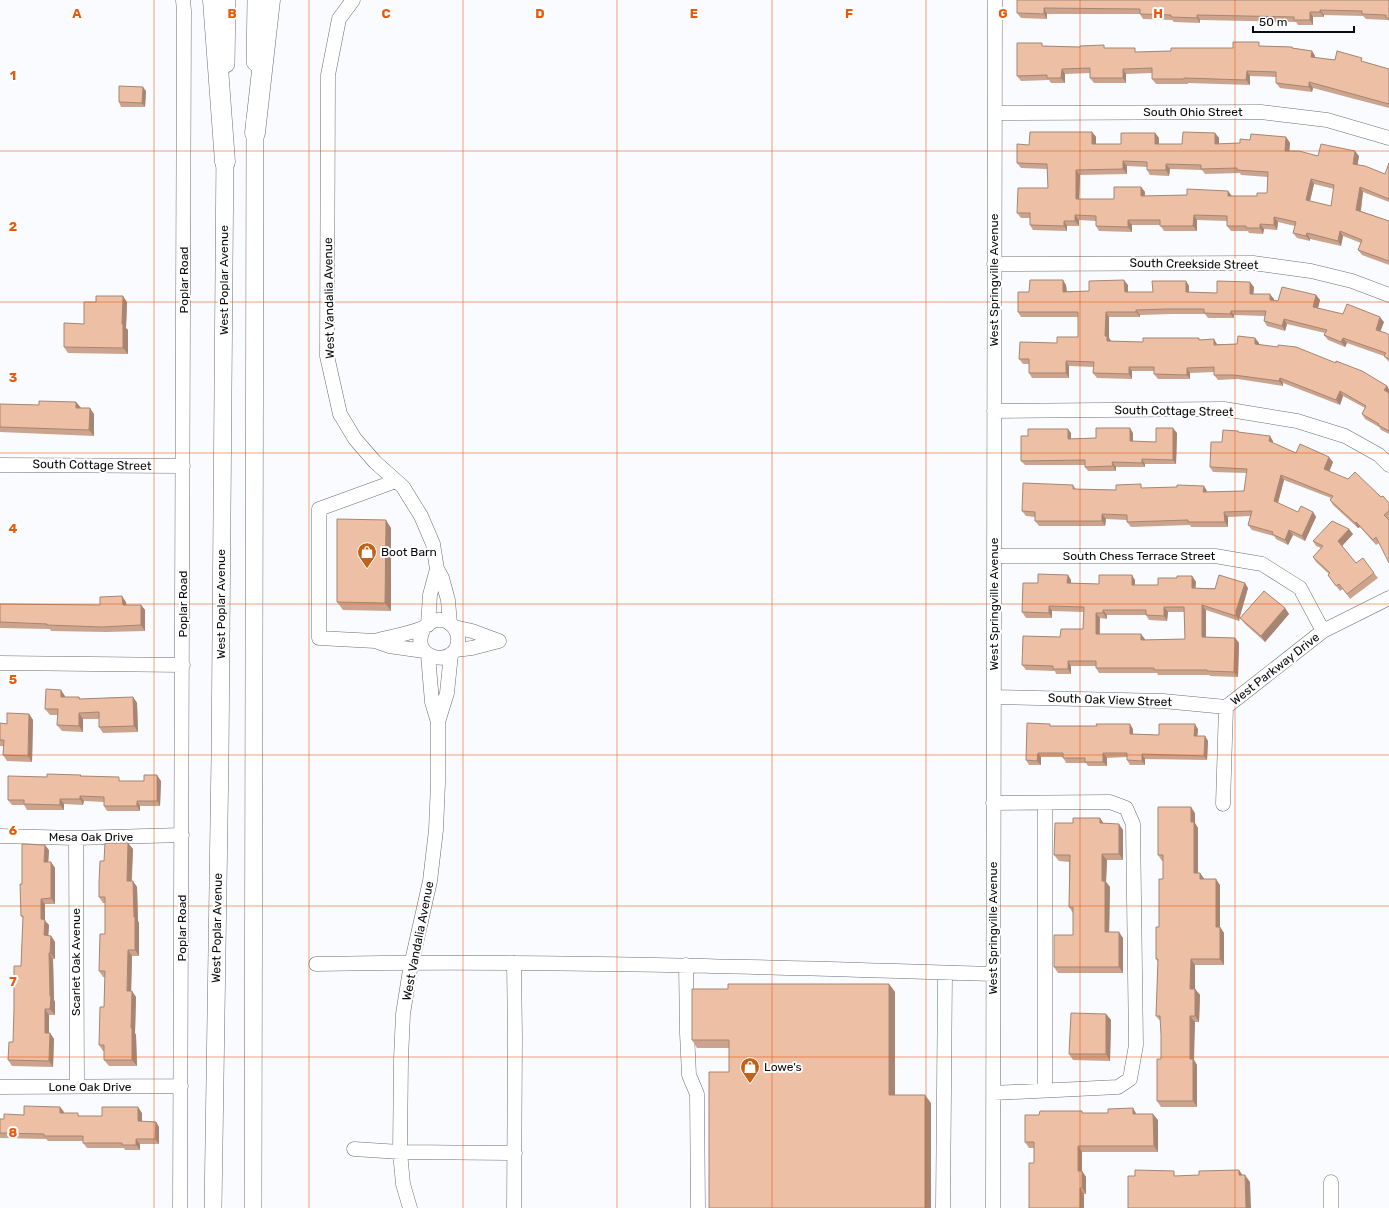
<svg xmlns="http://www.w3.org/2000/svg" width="1389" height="1208" viewBox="0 0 1389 1208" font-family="Rubik,sans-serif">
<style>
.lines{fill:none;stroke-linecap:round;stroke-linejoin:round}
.minor-casing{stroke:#6d6f73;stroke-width:15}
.major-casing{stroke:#6d6f73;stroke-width:18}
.highway-casing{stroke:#6d6f73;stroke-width:21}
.minor{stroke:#fff;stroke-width:14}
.major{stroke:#fff;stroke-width:17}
.highway{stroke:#fff;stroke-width:20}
.wall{fill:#cca48d;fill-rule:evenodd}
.shaded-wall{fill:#a68673}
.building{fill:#edbfa4;stroke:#a68673;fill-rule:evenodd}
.grid{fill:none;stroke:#e8590c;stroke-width:1;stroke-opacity:0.55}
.labels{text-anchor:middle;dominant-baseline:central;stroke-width:4;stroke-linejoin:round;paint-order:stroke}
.street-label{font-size:12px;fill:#0b0b0d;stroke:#fff}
.poi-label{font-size:12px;fill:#0b0b0d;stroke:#fff;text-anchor:start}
.grid-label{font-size:13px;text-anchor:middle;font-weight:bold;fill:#e8590c;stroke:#fff;stroke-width:4;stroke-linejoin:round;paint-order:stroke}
</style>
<rect width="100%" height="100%" fill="#f9fbff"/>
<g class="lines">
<defs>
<path id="minor" d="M353,0l-14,19 -11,56 -1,281 13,58 15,25 20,23 28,25 18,29 12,28 4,25 5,9 6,22 2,24
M995,113l266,-1 66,8 62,18
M994,264l259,-1 58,8 41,10 37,14
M994,411l230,-2 73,12 48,15 34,19 10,10
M0,465l183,1
M396,481l-77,28v129l56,3 14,5 35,5
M994,556h221l47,8 38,24 23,43
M428,625l2,-30 7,-26
M454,627l18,4 27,10
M375,641c15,-4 33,-7 48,-13 3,-2 6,-5 10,-7 4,-2 11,-1 15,1 5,3 9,9 10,15 3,33 -52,24 -34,-9
M455,650l17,-2 27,-7
M428,655l4,47 6,20
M0,663l183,2
M994,697l169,4 63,6
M1045,803v287
M1223,804l3,-97 97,-76 66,-33
M0,836l76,2 106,-3
M76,838l1,249
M316,964c226,-4 452,3 677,10
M686,965l1,68 2,42 8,19 1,114
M0,1087l181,-1
M993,1093l125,-6 12,-8 6,-34 -3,-221 -7,-16 -16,-6 -117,1
M354,1149l46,3 115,1
M180,1208l4,-1197 -1,-11
M410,1208l-7,-24 -3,-32 1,-93 2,-45 7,-44 20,-89 6,-51 2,-47v-61l9,-29 4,-39
M514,1208l1,-171 -1,-74
M943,1208l2,-235
M993,1208l2,-1208
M1331,1208v-26"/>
<path id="major" d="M255,62l1,-62
M226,64l1,-64
M213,1208l7,-451 5,-609
M253,1208l2,-1088"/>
<path id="highway" d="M213,0l12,162
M255,133l15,-133"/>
</defs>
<!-- minor casing -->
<use href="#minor" class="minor-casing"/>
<!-- major casing -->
<use href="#major" class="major-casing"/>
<!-- highway casing -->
<use href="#highway" class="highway-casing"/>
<!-- minor -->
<use href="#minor" class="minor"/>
<!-- major -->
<use href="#major" class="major"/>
<!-- highway -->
<use href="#highway" class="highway"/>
</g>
<!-- wall -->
<path class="wall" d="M1017,0h372v21l-1,-1 -22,-1 -3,-3 -39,-1v2h-11v8h-15l-2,-3 -96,-2v3l-26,-1 -2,-2 -29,-1 -3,-5h-93v5l-26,-1 -4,-5z
M1045,46l61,2 32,4 33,-1 62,-3 29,-2 30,1 1,1 19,3 3,5v2l20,2 30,2 24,7v39l-76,-20 -1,4 -32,-4 -4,-5v-6l-26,-1v9l-62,-2v1h-32l-4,-5v-6l-26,1v9h-32l-4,-5v-5l-25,1v9h-14l-2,-3 -28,1 -4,-5z
M146,91l-1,16h-24l-2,-5z
M1092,132l4,5v7h25l34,-11 4,5v6h23l33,-11 4,5v6l21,-1 10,-3 36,-3 4,6 -1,8 29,5h41l-2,9 28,9 4,-11v39l-26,-10 -2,19 28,10v44l-27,-10 -4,-5 3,-7 -18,-7 -2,10 -31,-7v2l-13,-3 -4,-5 2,-7 -17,-4 -1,8 -13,-1 -1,5 -14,-1 -1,-2h-17l-4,-5v-5l-30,-1v11h-33l-4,-6h-28v7l-33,-1 -3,-5v-5l-17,-1v6h-12v5l-34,-1 -3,-5v-7h-9l-4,-5 31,-25 -1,-19 -26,-1 -4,-5 12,-18zM1127,166l20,1v3l3,5 19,1 1,-7 32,1 3,4 35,-1 1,2 27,2 -1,16 -10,3h-26l-3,-5 -41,4 -42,1v-4l-4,-5 -27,12h-35l1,-24 47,-1zM1314,184l20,5 -3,17 -21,-5z
M1186,281l3,5v6l28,1 37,-6 -1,7 21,5v1l4,1 38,-6 4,5 -2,8 25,6 41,8 -4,9 9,4v27l-1,-1 -4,-5 -37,-13 -2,4 -17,-7 -4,-5 1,-2 -38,-9 -2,7 -18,-5 -3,-5 1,-5 -31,-1v3h-26l-3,-4h-33l-32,1v2h-31v21l2,3 32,1 57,-2 17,4h20l18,-6 4,5v1l128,42 2,3v45l-8,-4 -2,-3 -14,-8 -3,-5 3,-6 -22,-12 -3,9 -57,-22v3l-45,-7 -20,1 -4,-5v-3l-24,1v6h-32l-4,-5v-3h-22v8l-35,-1 -4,-5 1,-6 -25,-1v12h-37l-3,-5v-9h-6l-4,-5 38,-16 21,-6v-20h-57l-3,-5 11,-20 37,-7 1,6h22l39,-6v7h25z
M127,302l-1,26 2,2v24l-60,-1 -4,-6 20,-23z
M76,402l5,6 13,6v22l-94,-4v-28l39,1z
M1071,433v6l25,-1 37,-5v8l23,1 21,-9 -1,31h-31v3h-29v4h-28l-3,-4v-2h-60l-4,-4z
M1239,433l34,8v2l23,10 37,9 -4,9 52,26 8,6v16l-10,24 -3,2 -16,-18 -2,1 -25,-23 -3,-5 1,-2 -47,-18 -6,23 20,9h15l3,5 -11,24 -12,-6 -5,10 -12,-6 -2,-3 -22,-6 -4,-5 2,-9 -22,1v10h-37l-1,-2 -59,2 -4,-5v-2l-21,-1 -1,7h-66l-4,-5v-4l-9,-1 -4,-5 51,-26 3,4 40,1 28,-2 63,3v1l37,-1 3,-18 -34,-1 -3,-5 12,-25z
M391,528v83l-48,-1 -6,-8z
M1353,534l-11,12 14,17 18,10 4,5 -28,21 -7,-10 -3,2 -12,-16 1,-1 -13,-12 -3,-5 8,-9 -5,-2 -3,-5z
M1068,575l3,5v3l28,1 36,-4v5h23l19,-7 15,-2 4,6 -1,6h53l-8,28 -1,5 -33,-11v27l29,1 4,5 -1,34 -28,-1 -1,-1h-51l-1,-2h-58l-3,-5v-2h-25v8h-15l-1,-3 -29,-1 -4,-5 38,-28 23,-8 1,-17 -32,-1v7h-26l-4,-6 16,-29zM1168,612h16l1,27 -40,1 -45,-6v-16l7,1v-4h39l3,5 18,1z
M126,602v3h15l4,5v21l-39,1 -55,-1 -1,-2 -50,-1v-24l100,1z
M1285,608l4,6 -24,28 -20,-18 -5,-6z
M65,696v1h14l1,2 53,-2 4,6 1,29 -35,1 -4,-6v-8h-16v13l-21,-1 -5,-6 1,-10h-8l-5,-6z
M29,714l4,6 -1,42 -25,-1 -4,-6v-9h-3v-23l7,1z
M1052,726l81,3v5l26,1 39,-6 -1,7h8l3,5 -1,19 -62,-1v6h-15l-3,-5v-3l-20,1v8h-19l-2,-3h-20l-3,-6h-22v8h-12l-3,-5z
M81,776l40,5h40l-1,25h-20v5h-33l-3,-5v-4l-20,-1 -1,4 -19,-1v6h-37l-3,-5h-12l-4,-5 39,-23z
M1195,813v10l3,5v45h2l4,6 16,6v42l4,6v32h-29v24l5,6 -1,27h-4l-1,19v19l3,5v42h-36l-4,-6 4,-42v-37l-5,-6 2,-54 -2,-3 7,-80v-18h-1l-4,-6z
M1100,818l3,5 20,7v30h-16l-1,22 4,5 -1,45 14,6v35h-65l-4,-6 19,-32v-22l-4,-6v-45l-10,-1 -5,-6 19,-32z
M128,843l5,6 -1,32 5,6 1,34 1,2v33h-7l-1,35 5,6 -1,36 1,2 1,31h-28l-5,-6v-9h-1l-4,-6 5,-38 1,-30h-2l-4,-6 6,-37v-31h-2l-4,-6 5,-36z
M49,850l-1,12h3l4,6v36h-10v17l4,4 -1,11h3l4,6v17h-2l1,41 1,2v13h-6v18h1l4,6 -1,28 -41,-1 -4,-6 5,-18 8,-76 2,-48 -2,-2 1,-32z
M889,984l6,8v103l36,8v105l-202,-136v-24h-32l-5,-8 36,-51z
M1106,1014l5,6 -1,41 -37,-1 -4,-6z
M60,1107l4,6 16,3h22l40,-3v8l14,1 3,5v17h-19v6h-15l-1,-2h-37l-4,-5v-2h-35l-2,-2 -46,-1v4v-23h4z
M1083,1113l54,1 21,6v32h-76v19l4,6v17h-2l-50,-31v-15h-5l-4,-6 14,-27z"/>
<!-- shaded-wall -->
<path class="shaded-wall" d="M1044,8l3,6v5l-3,-5z
M1320,10l4,5v2l-4,-5z
M1310,12l3,5v8l-3,-5z
M1197,15l3,5v3l-3,-5z
M1312,51l3,5 -1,6 -3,-5z
M1062,69l3,5v9l-4,-5z
M1123,69l3,5v9l-3,-5z
M1247,71l3,5v9l-4,-5z
M1309,82l4,6 -1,4 -3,-5z
M143,87l3,4 -1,16 -3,-4z
M1092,132l4,5v12l-4,-5z
M1155,133l4,5v11l-4,-5z
M1215,133l4,5v11l-4,-5z
M1286,137l4,6 -1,13 -4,-5z
M1355,151l4,5 -2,13 -4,-5z
M1123,161l4,5v8l-4,-5z
M1166,164l4,5 -1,7 -3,-6z
M1076,170l4,5 -1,29 -3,-5z
M1311,179l3,5 -5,21 -3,-5z
M1141,187l4,5 -1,9 -3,-5z
M1360,187l3,5 -3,23 -4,-5z
M1228,191l4,5h-4z
M1075,215l4,5v6l-4,-5z
M1194,215l3,5v11l-4,-5z
M1274,217l4,5 -1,8 -3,-5z
M1128,220l4,5v7l-4,-5z
M1064,221l3,5v5l-3,-5z
M1260,224l4,5 -1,5 -3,-6z
M1340,231l3,5 -2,10 -3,-5z
M1307,233l3,6v2l-4,-5z
M1063,280l3,5 1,11 -4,-4z
M1124,280l4,5v12l-3,-5z
M1186,281l3,5v11l-3,-5z
M1250,282l4,5 -1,12 -3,-5z
M1270,294l4,5v5l-4,-4z
M1316,295l4,5 -3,12 -4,-5z
M123,296l4,6 -1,26 2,2v24l-5,-6 -1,-24z
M1136,310l4,5v2l-4,-5z
M1231,311l3,4v3l-4,-4z
M1106,312l3,5v21l2,3v5l-4,-5 -2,-5z
M1380,317l4,5 -5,13 -3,-5z
M1284,319l3,5 -2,7 -3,-5z
M1255,338l4,5 -1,6 -3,-5z
M1343,338l4,5 -2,4 -4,-5z
M1214,339l3,5 -3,1z
M1066,361l3,5v12l-3,-5z
M1129,367l3,4v8l-3,-5z
M1187,368l3,5v6l-3,-4z
M1280,378l3,5v3l-4,-5z
M1387,386l2,3v4l-2,2 -3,-5z
M1340,391l3,5 -3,9 -4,-5z
M76,402l5,6h-5z
M90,408l4,6v22l-5,-6z
M1130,428l3,5v12l-3,-4z
M1173,428l4,5 -1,31 -3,-4z
M1068,429l3,4v10l-3,-4z
M1270,436l3,5 -1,5 -3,-5z
M1329,457l4,5 -5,13 -4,-6z
M1142,459l3,5v3l-3,-4z
M1112,462l4,5v4l-3,-5z
M1281,475l3,5 -7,26 -3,-5z
M1204,486l3,5v7l-4,-6z
M1224,512l4,5v10l-3,-5z
M1313,512l3,5 -11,24 -3,-5z
M1102,514l4,5 -1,7 -3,-5z
M386,520l5,8v83l-6,-8z
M1356,522l4,5 -2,1 -3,-5z
M1349,529l4,5 -11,12 -4,-5z
M1289,530l4,5 -5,10 -3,-5z
M1068,575l3,5v8l-4,-5z
M1132,575l3,5v10l-3,-5z
M1192,576l4,6 -1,11 -3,-5z
M1245,583l3,5 -8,28 -1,5 -3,-5v-5z
M122,596l4,6 1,9 -4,-6z
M141,605l4,5v21l-4,-6z
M1202,605l4,5v32l-4,-5z
M1049,606l3,5v7l-3,-5z
M1164,607l4,5 -1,9 -3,-5z
M1285,608l4,6 -24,28 -4,-6z
M1103,610l4,5v4l-4,-6z
M1096,613l4,5 -1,21 -3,-5z
M1141,634l4,5v6l-4,-5z
M1235,638l4,5 -1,34 -4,-5z
M1068,661l3,5v8l-3,-5z
M61,690l4,6v7l-4,-6z
M133,697l4,6 1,29 -4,-6z
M79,713l4,6v13l-4,-6z
M29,714l4,6 -1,42 -4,-6z
M1130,724l3,5v9l-3,-4z
M1195,724l3,5 -1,12 -3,-5z
M1205,736l3,5 -1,19 -3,-4z
M1038,753l3,4v8l-4,-4z
M1103,753l4,5v8l-4,-4z
M1142,754l3,5v6l-3,-4z
M157,775l4,6 -1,25 -3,-5z
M80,796l4,5 -1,4 -3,-6z
M60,799l4,5v6l-4,-5z
M137,801l3,5v5l-3,-5z
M1191,807l4,6v10l3,5v52l-4,-7 -3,-51z
M1100,818l4,6 -4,-1z
M1119,824l4,6v30l-4,-6z
M128,843l5,6 -2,38 -4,-6z
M45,845l4,5 -1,18 -4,-6z
M1102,854l5,6 -1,22 4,5 -1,51 -4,-6 -3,-51z
M51,862l4,6v36l-4,-6z
M1200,873l5,7 -5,-1z
M1216,879l4,6v42l4,6v32l-4,-6 -4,-32z
M133,881l4,6 1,34 1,2v33l-4,-6z
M41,899l4,5v17l4,4 -1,16 -4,-6 -3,-16z
M1119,932l4,6v35l-4,-6z
M51,936l4,6v17l-5,-6z
M128,950l4,6 -1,41 -4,-6z
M49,953l4,6 1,41 1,2v13l-5,-6v-13z
M1191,959l4,6v30l-5,-6z
M889,984l6,8v111l-6,-8z
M1195,989l5,6 -1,27 -4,-6z
M132,991l4,6 -1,36 1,2 1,31 -5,-6 -1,-32z
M45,1009l4,6v23l-4,-5z
M1106,1014l5,6 -1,41 -4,-7z
M1190,1016l5,6 -1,38 3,5v42l-4,-6 -3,-42z
M50,1033l4,6 -1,28 -4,-6z
M925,1095l6,8v105h-6z
M60,1107l4,5v6l-4,-5z
M138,1107l4,6v14l-4,-6z
M1133,1108l4,7 -4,-1z
M1153,1114l5,6v32l-4,-6z
M156,1122l3,5v17l-4,-5z
M136,1139l4,5v6l-4,-5z
M1078,1146l4,6v19l4,6v17l-4,-6 -4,-17z
M1239,1170l5,7 -5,-2z
M1245,1175l5,7 1,26h-5z
M1080,1188l4,6v14h-4z"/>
<!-- building -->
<path class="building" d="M1017,0h372v18h-3v-3l-24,-1v-3l-42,-1v2h-10v8h-16v-3l-97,-2v3l-26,-1v-2l-31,-1v-5l-96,-1v6l-27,-1z
M1233,42h26v4l33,1v1l20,3 -1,6 24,3 2,-9 25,7 -1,3 28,8v35l-80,-22v5l-33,-4v-11l-29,-1 -1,9 -62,-2v1h-32v-11l-29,1v9h-33v-10l-28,1 -1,9h-14v-3l-30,1v-33h25v3l38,1v-1l24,-1v3h31v4l36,-1v-3h62z
M119,86l24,1 -1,16 -23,-1z
M1030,132h62v12h29v-11h34v11h27l1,-12 32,1v11l25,-1v-4l10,1 1,-6 35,3 -1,14h14l19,5 3,-12 34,7 -2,13 12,2 20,8 4,-11v36l-29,-12 -4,23 33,11v40l-31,-11 4,-10 -22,-9 -2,10 -31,-8 -1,3 -13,-3 3,-11 -22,-5v8l-14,-1v4h-14v-2h-19v-10l-33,-1 -1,11h-33v-6h-32v7l-32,-1v-10l-21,-1v6h-11v5l-34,-1v-12h-13l1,-25h30l-1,-24 -30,-1v-19l12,1zM1123,161l24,1v8h19v-6l35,1v4l36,-1v2l31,2 -1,21h-10v3h-29v-5l-41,-2v6l-46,1v-9h-27v12h-38v-29l47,-1zM1311,179l23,6 -3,21 -25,-6z
M1030,280h33v12l26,-1v-10l35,-1 1,12h28l-1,-11h34v11l31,1v-12l33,1v12h20v6l8,1 4,-14 34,8 -3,12 30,7 4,-10 33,13 -4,13 10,3 3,2v24l-5,-3 2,-3 -43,-15 -2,4 -17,-7 3,-5 -43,-11 -2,7 -18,-5 2,-10h-35l-1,3 -26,-1v-4h-35l-33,1v2h-30l-1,24h2v5l36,1v-4h56v2l15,-1v6l23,-1 1,-8 17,2v6l23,3v-2l18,2 40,16v-2l26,10 25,15 -3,4 5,3v38l-11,-6 1,-1 -17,-10 4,-8 -26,-15 -4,9 -56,-22 -1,3 -45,-6h-20v-8l-27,1v7l-33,-1v-7h-25v7l-36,-1 1,-11 -28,-1v12h-37v-14h-10l1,-17 37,1v-6h21v-25h-60v-20h11z
M96,296h27l-1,28h1v24l-59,-1v-24l20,1v-22h12z
M39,401l37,1v6h14l-1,22 -89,-3v-23l39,1z
M1096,428h34v13l26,1v-14h17v32l-31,-1v4l-30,-1 1,4 -28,1v-7l-64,1v-25h7v-7h40v10l28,-1z
M1223,430l15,1v1l32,4 -1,5 27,12 4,-9 29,13 -5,12 24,10 7,-7 26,25 2,-1 6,7v8l-5,4 5,5v43l-13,-26 -3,3 -17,-18 -1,1 -25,-23 3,-4 -52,-21 -7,26 24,11 3,-6 12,6 -11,24 -13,-6 -4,10 -13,-6 1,-2 -25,-7 4,-14 -28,1 1,10h-37v-2l-61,2v-7l-25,-1v7h-67v-9l-13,-1 1,-28 50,2v4l43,1v-5l25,-1v4l36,-1v-2l27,1 -1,6 41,-1 3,-22 -37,-2 1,-25h11z
M337,519l49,1 -1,83 -48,-1z
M1332,521l17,8 -11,12 18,22 7,-5 11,15 -27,21 -8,-10 -3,2 -8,-11 2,-2 -17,-16 10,-11 -10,-5z
M1038,574l30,1 -1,8 32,1v-9h33v10h26v-7h19v-2h15v12l23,1 4,-14 26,8 -9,28v5l-34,-11v32l33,1 -1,34 -27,-1v-1h-53v-2h-58v-7h-28v8h-15v-3l-31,-1 1,-29 37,1 1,-8h22l1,-22 -35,-1v7l-27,-1 1,-29h15zM1164,607h20l1,32 -44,1v-6h-45v-21h7v-3h43v5l18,1z
M1264,591l21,17 -24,28 -21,-18z
M122,596l1,9h18v20l-39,2 -55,-2v-1l-47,-2v-18l100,1v-8z
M46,689l15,1v7h18v2l54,-2 1,29 -35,1v-15l-20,1v13l-22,-1 1,-16h-13z
M7,713l22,1 -1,42 -25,-1 1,-15h-4v-17l7,1z
M1027,723l23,1v2h47l-1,-2h34v10l29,1v-11h36l-1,12h11l-1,20 -62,-2v7l-15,-1v-7h-24v9h-18v-4h-22v-5h-25l-1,8 -11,-1z
M47,774l34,1 -1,1 39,1v4h25v-6h13v26h-20v5h-33v-9l-24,-1v3h-20v6l-36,-1v-4h-16v-24l39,1z
M1158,807h33v15h3v51h6v6h16v48h4v32h-29l-1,30h5v27h-5v43h3v42h-36v-42h4v-24l-1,-19h-4l2,-57h-2v-32h3v-48h4v-24h-5z
M1073,818h27v5l19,1v30h-17v27h3v51h14v35h-65v-32h19v-28h-4l1,-52h-16l1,-32h18z
M105,843h23l-1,38h6l1,36h1v33h-7l-1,41h5l-1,37h1v32h-28v-15h-5l1,-38h4l1,-36h-6l1,-37h5v-37h-6v-15l1,-21h4z
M22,844l23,1 -1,17h7v36l-10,1v20l4,1 -1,15 7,1 -1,17h-1l1,43h1l-1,13h-5v24h5l-1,28 -41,-1 1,-18h4l1,-34v-42h7l2,-50h-2l-1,-32h2z
M728,984h161v111h36v113h-216v-136h20v-32h-37v-51h36z
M1071,1013l35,1v40h-37z
M24,1106l36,1v6h18v3h24v-9h36v14l18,1 -1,17h-19v6h-14v-2h-39v-7h-39v-2l-44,-1v-14h4v-5l20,1z
M1133,1108v6h20l1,32h-76v25h4v17h-2v20h-51v-45h5v-21h-9v-27h14l1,-4h42v2h26v-4z
M1135,1170l39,1v5l25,-1v-4l40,-1v5h6l1,33h-118v-32h7z"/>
<!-- grid -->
<path class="grid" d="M154,0v1208M309,0v1208M463,0v1208M617,0v1208M772,0v1208M926,0v1208M1080,0v1208M1235,0v1208M0,151h1389M0,302h1389M0,453h1389M0,604h1389M0,755h1389M0,906h1389M0,1057h1389"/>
<!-- icons -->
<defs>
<symbol id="shop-pin" viewBox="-11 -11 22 30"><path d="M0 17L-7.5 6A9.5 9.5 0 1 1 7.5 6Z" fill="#c16219" stroke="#fff"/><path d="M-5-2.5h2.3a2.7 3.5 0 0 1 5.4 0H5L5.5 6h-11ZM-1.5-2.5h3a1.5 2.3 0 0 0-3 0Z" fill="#fff"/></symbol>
</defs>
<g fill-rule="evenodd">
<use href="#shop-pin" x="356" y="541" width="22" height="30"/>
<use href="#shop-pin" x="739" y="1056" width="22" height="30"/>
</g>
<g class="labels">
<!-- street labels -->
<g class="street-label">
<text x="1193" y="112">South Ohio Street</text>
<text transform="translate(1194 264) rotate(1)">South Creekside Street</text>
<text transform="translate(184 280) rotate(-90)">Poplar Road</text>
<text transform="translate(224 280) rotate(-90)">West Poplar Avenue</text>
<text transform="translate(994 280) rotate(-90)">West Springville Avenue</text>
<text transform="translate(329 298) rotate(-91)">West Vandalia Avenue</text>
<text transform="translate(1174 411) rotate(1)">South Cottage Street</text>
<text transform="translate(92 465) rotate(1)">South Cottage Street</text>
<text x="1139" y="556">South Chess Terrace Street</text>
<text transform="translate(183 604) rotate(-90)">Poplar Road</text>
<text transform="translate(221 604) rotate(-90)">West Poplar Avenue</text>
<text transform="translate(994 604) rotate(-90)">West Springville Avenue</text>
<text transform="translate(1275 669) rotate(-38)">West Parkway Drive</text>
<text transform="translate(1110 700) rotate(2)">South Oak View Street</text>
<text x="91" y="837">Mesa Oak Drive</text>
<text transform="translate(182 928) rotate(-90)">Poplar Road</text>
<text transform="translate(217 928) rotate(-89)">West Poplar Avenue</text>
<text transform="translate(993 928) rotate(-90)">West Springville Avenue</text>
<text transform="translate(418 941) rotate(-79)">West Vandalia Avenue</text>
<text transform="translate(76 962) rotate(-90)">Scarlet Oak Avenue</text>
<text x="90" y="1087">Lone Oak Drive</text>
</g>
<!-- poi labels -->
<g class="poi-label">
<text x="381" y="552">Boot Barn</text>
<text x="764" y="1067">Lowe's</text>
</g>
</g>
<g class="grid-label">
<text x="77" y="18">A</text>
<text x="232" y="18">B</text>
<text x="386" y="18">C</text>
<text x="540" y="18">D</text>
<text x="694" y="18">E</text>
<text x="849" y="18">F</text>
<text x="1003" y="18">G</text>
<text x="1158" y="18">H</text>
<text x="13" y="80">1</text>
<text x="13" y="231">2</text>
<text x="13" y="382">3</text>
<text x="13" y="533">4</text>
<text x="13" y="684">5</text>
<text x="13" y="835">6</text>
<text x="13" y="986">7</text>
<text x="13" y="1137">8</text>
</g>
<!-- scale -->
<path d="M1253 26v6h101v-6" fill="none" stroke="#0b0b0d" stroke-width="2"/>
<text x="1259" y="26" font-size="12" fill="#0b0b0d" stroke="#ffffff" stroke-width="3" paint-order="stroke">50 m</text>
</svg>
